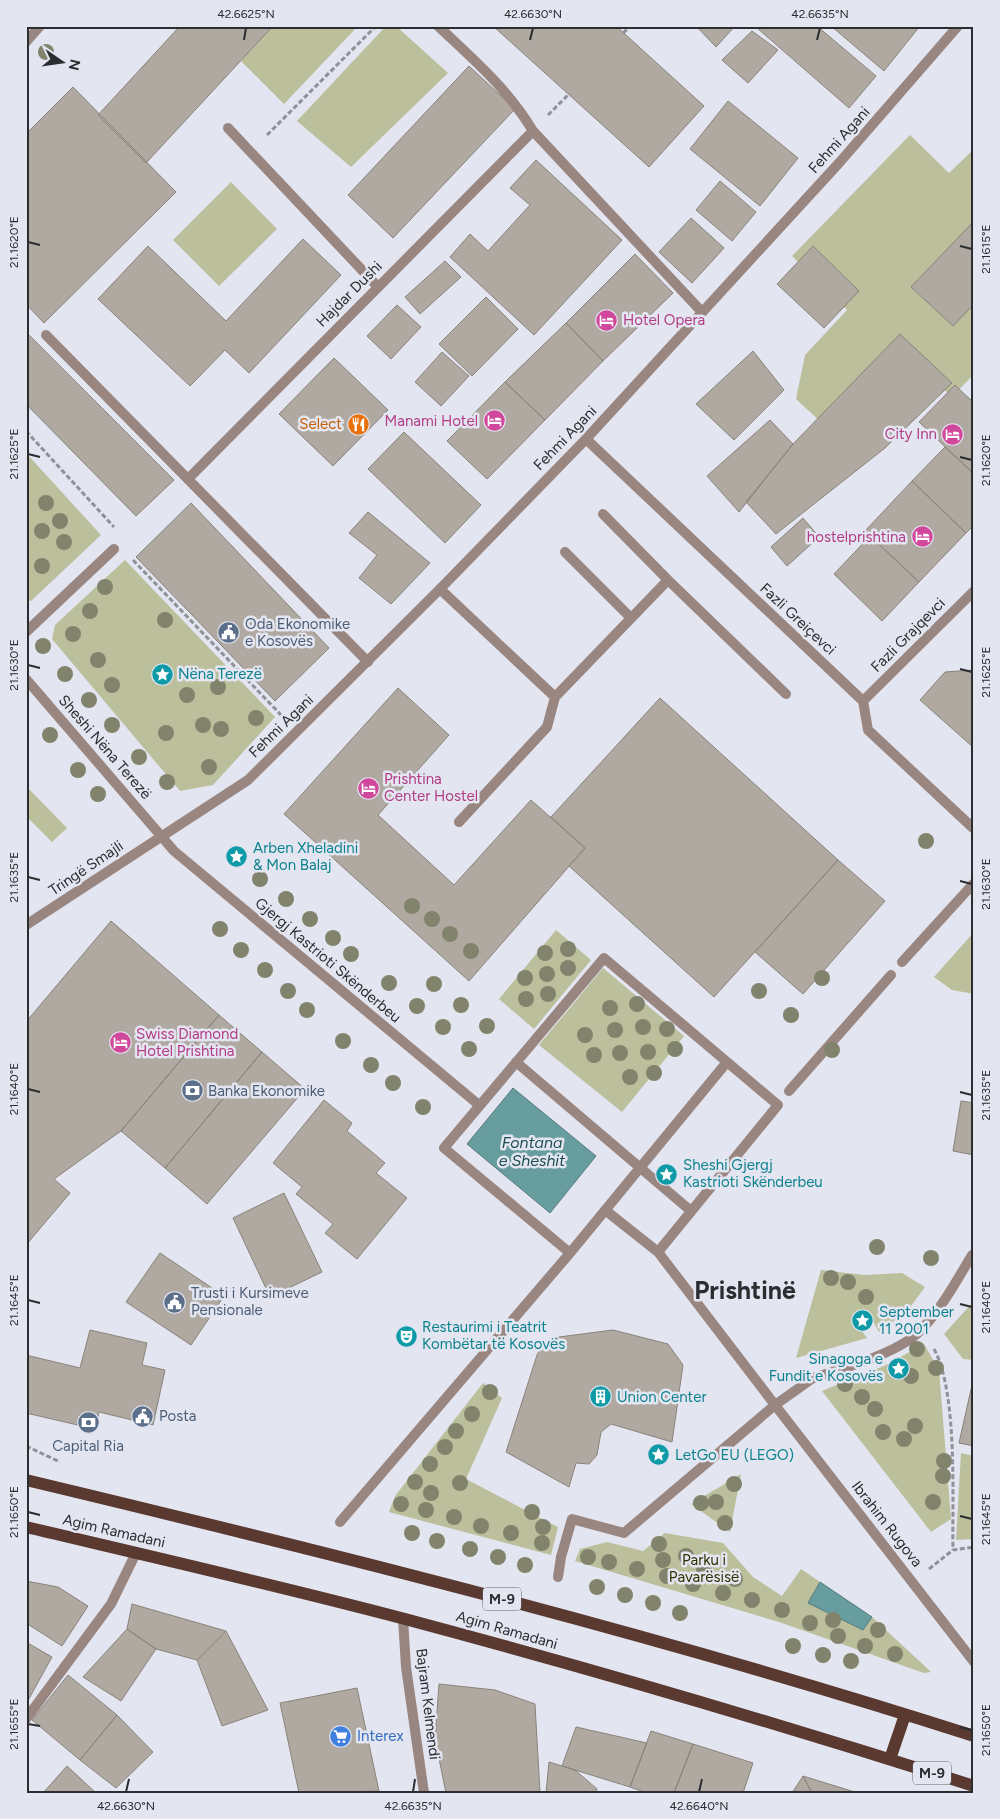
<svg xmlns="http://www.w3.org/2000/svg" width="1000" height="1819" viewBox="0 0 1000 1819" font-family="Figtree,sans-serif">
<style>
.green{fill:#bcbf9b}
.water{fill:#679d9f;stroke:#557b7e}
.building{fill:#b0a9a1;stroke:#89837a}
.lines{fill:none;stroke-linecap:round;stroke-linejoin:round}
.path{stroke:#909199;stroke-width:3;stroke-dasharray:5 2.5;stroke-linecap:butt}
.service{stroke:#998680;stroke-width:10}
.pedestrian{stroke:#998680;stroke-width:10}
.minor{stroke:#998680;stroke-width:10}
.primary{stroke:#593930;stroke-width:12}
.tree{fill:#81836c}
.ticks{fill:none;stroke:#2c2d31;stroke-width:2}
.labels{text-anchor:middle;dominant-baseline:central;stroke-width:5;stroke-linejoin:round;paint-order:stroke}
.shield{fill:#e3e5f0;stroke:#63646a;stroke-width:1}
.shield-label{font-size:14px;font-weight:bold;fill:#2c2d31}
.street-label{font-size:15px;fill:#2c2d31;stroke:#e3e5f0}
.hotel-label{font-size:15px;fill:#b23c85;stroke:#e3e5f0;text-anchor:start}
.food-label{font-size:15px;fill:#c56008;stroke:#e3e5f0;text-anchor:end}
.service-label{font-size:15px;fill:#4e5e75;stroke:#e3e5f0;text-anchor:start}
.culture-label{font-size:15px;fill:#0d838f;stroke:#e3e5f0;text-anchor:start}
.park-label{font-size:15px;fill:#313200;stroke:#e3e5f0}
.shop-label{font-size:15px;fill:#366cbe;stroke:#e3e5f0;text-anchor:start}
.water-label{font-size:16px;font-style:italic;fill:#1c4d4f;stroke:#e3e5f0}
.town-label{font-size:25px;font-weight:bold;fill:#2c2d31;stroke:#e3e5f0}
.neatline{fill:none;stroke:#2c2d31;stroke-width:2}
.ticks-label{font-size:12px;text-anchor:middle;fill:#2c2d31}
</style>
<rect width="100%" height="100%" fill="#e3e5f0"/>
<!-- green -->
<path class="green" d="M273,26h85l-74,78 -43,-43z
M386,26h10l52,47 -97,94 -54,-46z
M910,135l39,38 25,-24v225l-22,23 -56,-52 -73,79 -27,-25 9,-44 42,-45 -55,-54z
M231,182l46,47 -58,57 -46,-46z
M26,453l75,82 -70,66 -5,-1z
M125,560l150,157 -62,68 -33,6 -128,-152 3,-14z
M26,786l41,42 -15,14 -26,-26z
M556,930l35,30 -57,69 -35,-30z
M974,932v62l-22,-4 -18,-13z
M603,968l81,68 -62,76 -83,-67z
M821,1270l43,5 38,-2 23,14 -17,23 -29,22 -11,-20 -14,8 13,18 -71,20z
M974,1301v59l-11,-1 -19,-25z
M924,1344l15,26 12,149 -20,13 -109,-141 62,-25z
M483,1383l19,15 -36,81 92,48 -7,28 -162,-43 6,-16z
M961,1453l13,3v83l-18,1z
M741,1474l-11,58 -39,-28z
M665,1533l58,10 30,34 29,19 19,-27 19,13 -11,21 54,27 9,-13 59,55 -7,1 -145,-51 -204,-61 5,-12 27,-7 36,9z"/>
<!-- water -->
<path class="water" d="M513,1088l83,68 -46,57 -83,-69z
M820,1582l52,35 -9,13 -55,-27z"/>
<!-- building -->
<path class="building" d="M180,26h93l-127,137 -48,-48z
M493,26h123l88,80 -55,61z
M696,26h39l-19,21z
M759,26h58l59,50 -27,32 -92,-80z
M831,26h89l-36,45z
M752,31l26,19 -30,33 -26,-23z
M469,66l46,43 -122,129 -45,-43z
M73,87l103,105 -132,131 -18,-19v-170z
M728,101l70,57 -38,48 -70,-57z
M536,160l86,80 -88,95 -84,-78 20,-23 18,17 42,-46 -20,-17z
M720,181l36,31 -24,29 -36,-31z
M691,218l33,30 -32,35 -33,-31z
M974,221v83l-21,22 -42,-39z
M303,239l38,36 -92,98 -24,-23 -35,36 -92,-87 50,-53 78,75z
M813,246l46,45 -35,37 -47,-44z
M635,254l38,39 -70,68 -37,-38z
M445,261l16,16 -41,37 -15,-17z
M486,297l32,32 -46,47 -33,-32z
M397,305l24,22 -30,32 -24,-23z
M566,323l37,38 -58,59 -40,-38z
M26,332l148,148 -38,36 -110,-112z
M900,334l52,49 -67,65 -109,86 -30,-32 47,-58z
M753,351l31,39 -50,50 -38,-36z
M442,352l27,24 -28,30 -26,-24z
M334,358l54,52 -55,56 -54,-52z
M505,382l40,38 -58,59 -40,-38z
M955,385l19,18v71l-55,-52z
M770,420l23,24 -54,68 -32,-36z
M404,432l77,73 -36,38 -77,-74z
M945,447l29,27v51l-8,8 -54,-52z
M912,481l54,52 -47,49 -54,-51z
M191,503l138,145 -54,53 -139,-144z
M368,512l62,51 -39,41 -32,-26 18,-23 -28,-22z
M803,518l16,19 -32,29 -16,-19z
M870,536l49,46 -37,39 -48,-47z
M974,670v78l-54,-48 25,-28z
M398,688l51,47 -71,80 76,70 77,-85 54,48 -116,133 -185,-167z
M660,698l178,162 -124,137 -145,-131 16,-18 -34,-31z
M838,860l47,41 -82,93 -48,-42z
M111,921l108,94 -98,116 -67,48 16,14 -44,52v-223z
M219,1015l43,37 -97,116 -44,-37z
M262,1052l43,37 -98,115 -42,-36z
M324,1100l28,23 -5,8 38,32 -9,10 31,25 -50,61 -32,-26 8,-9 -37,-30 6,-7 -29,-24z
M961,1101l13,2v52l-21,-4z
M284,1193l38,79 -52,25 -37,-79z
M160,1253l64,43 -33,49 -65,-43z
M90,1330l57,13 -5,22 23,5 -12,55 -54,-13 -4,17 -69,-16v-58l54,13z
M613,1330l55,14 15,21 -11,77 -61,-18 -10,8 -4,23 -8,9 -13,-1 -7,24 -63,-35 31,-97 5,-9 8,-6 9,-3z
M974,1376v70l-15,-3z
M26,1581l32,6 30,19 -26,40 -36,-23z
M132,1604l94,27 -29,29 -41,-11 -29,-20z
M127,1629l29,20 -35,52 -38,-24z
M226,1631l42,79 -46,16 -25,-66z
M26,1642l26,15 -26,47z
M68,1675l49,40 -37,45 -48,-40z
M439,1684l56,6 40,14 5,89h-94l-11,-54z
M357,1688l22,103 -80,2 -19,-90z
M117,1715l36,37 -37,36 -36,-28z
M576,1727l71,16 -17,44 -68,-21z
M651,1731l42,13 -19,49h-27l-17,-6z
M693,1744l60,19 -10,30h-69z
M549,1762l26,8 22,19 -1,4h-50z
M67,1766l29,27h-53z
M803,1776l9,17h-20z
M803,1776l55,17h-46z"/>
<g class="lines">
<!-- path -->
<path class="path" d="M623,33l8,-7
M548,115l21,-21
M267,135l109,-109
M26,431l88,96
M133,560l148,155
M934,1349c24,44 18,150 19,201
M26,1446l34,16
M929,1569l24,-19 21,-3"/>
<!-- service -->
<path class="service" d="M228,128l150,159
M46,335l322,327
M603,514l65,66
M565,552l65,65
M440,589l115,108 -8,30 -88,95
M555,697l113,-117 118,114
M813,1378c31,-10 88,-25 110,-50 20,-22 34,-48 49,-73"/>
<!-- pedestrian -->
<path class="pedestrian" d="M26,42l14,-16
M26,632l88,-83
M26,679l148,172 305,254
M902,962l72,-79
M516,1062l175,149
M789,1091l102,-116
M570,1253l-126,-105 160,-190 174,147 -120,147
M813,1378l-38,27 199,257
M340,1522l230,-269 157,-191
M558,1577l3,-20 11,-38 52,14 151,-128 -117,-153 -53,-42"/>
<!-- minor -->
<path class="minor" d="M533,131l169,181
M586,439l277,262 5,29 105,98
M188,479l345,-348c-25,-42 -60,-72 -95,-105
M863,701l111,-110
M26,925l222,-145 192,-191 146,-150 253,-276 119,-137
M403,1619l3,48 18,126
M26,1719l85,-115 25,-51"/>
<!-- primary -->
<path class="primary" d="M26,1480c318,76 636,156 948,256
M26,1527c127,30 254,59 379,92 191,51 381,107 569,167
M890,1759l15,-44"/>
</g>
<!-- trees -->
<g class="tree">
<circle cx="46" cy="52" r="8"/>
<circle cx="46" cy="503" r="8"/>
<circle cx="60" cy="521" r="8"/>
<circle cx="42" cy="531" r="8"/>
<circle cx="64" cy="542" r="8"/>
<circle cx="42" cy="566" r="8"/>
<circle cx="105" cy="587" r="8"/>
<circle cx="90" cy="611" r="8"/>
<circle cx="165" cy="620" r="8"/>
<circle cx="73" cy="634" r="8"/>
<circle cx="43" cy="646" r="8"/>
<circle cx="98" cy="660" r="8"/>
<circle cx="65" cy="674" r="8"/>
<circle cx="112" cy="685" r="8"/>
<circle cx="218" cy="687" r="8"/>
<circle cx="187" cy="695" r="8"/>
<circle cx="89" cy="700" r="8"/>
<circle cx="256" cy="718" r="8"/>
<circle cx="112" cy="725" r="8"/>
<circle cx="203" cy="725" r="8"/>
<circle cx="221" cy="729" r="8"/>
<circle cx="166" cy="733" r="8"/>
<circle cx="50" cy="735" r="8"/>
<circle cx="139" cy="757" r="8"/>
<circle cx="209" cy="767" r="8"/>
<circle cx="78" cy="770" r="8"/>
<circle cx="167" cy="782" r="8"/>
<circle cx="98" cy="794" r="8"/>
<circle cx="926" cy="841" r="8"/>
<circle cx="260" cy="879" r="8"/>
<circle cx="286" cy="899" r="8"/>
<circle cx="412" cy="906" r="8"/>
<circle cx="310" cy="919" r="8"/>
<circle cx="432" cy="919" r="8"/>
<circle cx="220" cy="929" r="8"/>
<circle cx="450" cy="934" r="8"/>
<circle cx="333" cy="938" r="8"/>
<circle cx="568" cy="949" r="8"/>
<circle cx="241" cy="950" r="8"/>
<circle cx="471" cy="951" r="8"/>
<circle cx="545" cy="953" r="8"/>
<circle cx="351" cy="954" r="8"/>
<circle cx="568" cy="968" r="8"/>
<circle cx="265" cy="970" r="8"/>
<circle cx="547" cy="974" r="8"/>
<circle cx="525" cy="978" r="8"/>
<circle cx="822" cy="978" r="8"/>
<circle cx="389" cy="983" r="8"/>
<circle cx="434" cy="984" r="8"/>
<circle cx="288" cy="991" r="8"/>
<circle cx="759" cy="991" r="8"/>
<circle cx="548" cy="994" r="8"/>
<circle cx="526" cy="999" r="8"/>
<circle cx="637" cy="1004" r="8"/>
<circle cx="461" cy="1005" r="8"/>
<circle cx="417" cy="1006" r="8"/>
<circle cx="610" cy="1008" r="8"/>
<circle cx="307" cy="1010" r="8"/>
<circle cx="791" cy="1015" r="8"/>
<circle cx="487" cy="1026" r="8"/>
<circle cx="443" cy="1027" r="8"/>
<circle cx="643" cy="1027" r="8"/>
<circle cx="667" cy="1029" r="8"/>
<circle cx="615" cy="1030" r="8"/>
<circle cx="585" cy="1035" r="8"/>
<circle cx="343" cy="1041" r="8"/>
<circle cx="469" cy="1049" r="8"/>
<circle cx="675" cy="1049" r="8"/>
<circle cx="832" cy="1050" r="8"/>
<circle cx="648" cy="1052" r="8"/>
<circle cx="620" cy="1053" r="8"/>
<circle cx="594" cy="1055" r="8"/>
<circle cx="371" cy="1065" r="8"/>
<circle cx="654" cy="1073" r="8"/>
<circle cx="630" cy="1077" r="8"/>
<circle cx="393" cy="1083" r="8"/>
<circle cx="423" cy="1107" r="8"/>
<circle cx="877" cy="1247" r="8"/>
<circle cx="931" cy="1258" r="8"/>
<circle cx="831" cy="1278" r="8"/>
<circle cx="848" cy="1282" r="8"/>
<circle cx="866" cy="1297" r="8"/>
<circle cx="917" cy="1349" r="8"/>
<circle cx="936" cy="1368" r="8"/>
<circle cx="911" cy="1376" r="8"/>
<circle cx="845" cy="1384" r="8"/>
<circle cx="490" cy="1392" r="8"/>
<circle cx="862" cy="1397" r="8"/>
<circle cx="875" cy="1409" r="8"/>
<circle cx="472" cy="1414" r="8"/>
<circle cx="915" cy="1426" r="8"/>
<circle cx="456" cy="1431" r="8"/>
<circle cx="883" cy="1432" r="8"/>
<circle cx="904" cy="1439" r="8"/>
<circle cx="445" cy="1447" r="8"/>
<circle cx="944" cy="1461" r="8"/>
<circle cx="430" cy="1464" r="8"/>
<circle cx="943" cy="1476" r="8"/>
<circle cx="415" cy="1482" r="8"/>
<circle cx="460" cy="1483" r="8"/>
<circle cx="734" cy="1484" r="8"/>
<circle cx="431" cy="1493" r="8"/>
<circle cx="716" cy="1502" r="8"/>
<circle cx="933" cy="1502" r="8"/>
<circle cx="701" cy="1503" r="8"/>
<circle cx="401" cy="1504" r="8"/>
<circle cx="426" cy="1510" r="8"/>
<circle cx="532" cy="1512" r="8"/>
<circle cx="454" cy="1517" r="8"/>
<circle cx="725" cy="1523" r="8"/>
<circle cx="481" cy="1526" r="8"/>
<circle cx="543" cy="1527" r="8"/>
<circle cx="412" cy="1533" r="8"/>
<circle cx="511" cy="1533" r="8"/>
<circle cx="437" cy="1541" r="8"/>
<circle cx="542" cy="1543" r="8"/>
<circle cx="659" cy="1544" r="8"/>
<circle cx="470" cy="1549" r="8"/>
<circle cx="686" cy="1556" r="8"/>
<circle cx="498" cy="1557" r="8"/>
<circle cx="588" cy="1557" r="8"/>
<circle cx="663" cy="1560" r="8"/>
<circle cx="609" cy="1562" r="8"/>
<circle cx="525" cy="1565" r="8"/>
<circle cx="637" cy="1569" r="8"/>
<circle cx="704" cy="1571" r="8"/>
<circle cx="667" cy="1576" r="8"/>
<circle cx="735" cy="1579" r="8"/>
<circle cx="693" cy="1584" r="8"/>
<circle cx="597" cy="1587" r="8"/>
<circle cx="723" cy="1593" r="8"/>
<circle cx="625" cy="1595" r="8"/>
<circle cx="752" cy="1600" r="8"/>
<circle cx="653" cy="1603" r="8"/>
<circle cx="782" cy="1610" r="8"/>
<circle cx="680" cy="1613" r="8"/>
<circle cx="833" cy="1620" r="8"/>
<circle cx="810" cy="1623" r="8"/>
<circle cx="878" cy="1630" r="8"/>
<circle cx="838" cy="1636" r="8"/>
<circle cx="793" cy="1646" r="8"/>
<circle cx="865" cy="1646" r="8"/>
<circle cx="895" cy="1654" r="8"/>
<circle cx="823" cy="1655" r="8"/>
<circle cx="851" cy="1661" r="8"/>
</g>
<!-- ticks -->
<path class="ticks" d="M244,40l2,-12M530,40l3,-12M817,40l3,-12M28,242l12,3M960,246l12,3M28,454l12,3M960,457l12,3M28,665l12,3M960,669l12,3M28,877l12,3M960,881l12,3M28,1089l12,3M960,1092l12,3M28,1300l12,3M960,1304l12,3M28,1512l12,3M960,1516l12,3M28,1724l12,2M960,1727l12,3M126,1792l3,-13M413,1792l2,-13M699,1792l3,-13"/>
<!-- icons -->
<defs>
<symbol id="hotel-disc" viewBox="-11 -11 22 22"><circle r="9.5" fill="#d1479c" stroke="#e3e5f0"/><path d="M-6-4.5h1.5V1H6V5H4.5V3h-9V5H-6ZM-4 0a1.8 1.8 0 1 1 3.6 0ZM.5 0V-2.5h3Q6-2.5 6 0Z" fill="#fff"/></symbol>
<symbol id="restaurant-disc" viewBox="-11 -11 22 22"><circle r="9.5" fill="#e8710a" stroke="#e3e5f0"/><path d="M-5-6h1v4h1v-4h1v4h1v-4h1v5L-1.5 .5V6h-2V.5L-5-1ZM5-6V6H3V1.5H1.5Q1.5-4 5-6Z" fill="#fff"/></symbol>
<symbol id="civic-disc" viewBox="-11 -11 22 22"><circle r="9.5" fill="#5c6f8a" stroke="#e3e5f0"/><path d="M-.6-6.5H3V-4.5H.6V-3L4-1V1h2V6H-6V1h2V-1L-.6-3ZM-1.2 2.5V6h2.4V2.5Z" fill="#fff"/></symbol>
<symbol id="sight-disc" viewBox="-11 -11 22 22"><circle r="9.5" fill="#0f9aa8" stroke="#e3e5f0"/><path d="M0-6L1.8-2.2L6-1.7L2.9 1.2L3.7 5.4L0 3.3L-3.7 5.4L-2.9 1.2L-6-1.7L-1.8-2.2Z" fill="#fff"/></symbol>
<symbol id="bank-disc" viewBox="-11 -11 22 22"><circle r="9.5" fill="#5c6f8a" stroke="#e3e5f0"/><path d="M-6-4H6V4H-6ZM0-2.3a2.3 2.3 0 1 0 0 4.6a2.3 2.3 0 1 0 0-4.6Z" fill="#fff"/></symbol>
<symbol id="theatre-disc" viewBox="-11 -11 22 22"><circle r="9.5" fill="#0f9aa8" stroke="#e3e5f0"/><path d="M-5-5.5Q0-4 5-5.5V0Q5 5 0 6Q-5 5-5 0ZM-3.3-2.5H-1v1.5H-3.3ZM1-2.5H3.3v1.5H1ZM-2.8 1Q0 5.5 2.8 1Z" fill="#fff"/></symbol>
<symbol id="building-disc" viewBox="-11 -11 22 22"><circle r="9.5" fill="#0f9aa8" stroke="#e3e5f0"/><path d="M-4-6H4V6H1V3H-1V6H-4ZM-2.5-4.3h1.7v1.8h-1.7ZM.8-4.3h1.7v1.8H.8ZM-2.5-1h1.7V.8h-1.7ZM.8-1h1.7V.8H.8Z" fill="#fff"/></symbol>
<symbol id="supermarket-disc" viewBox="-11 -11 22 22"><circle r="9.5" fill="#3f7fe0" stroke="#e3e5f0"/><path d="M-6-5.5h2.5l.6 2H6L4.5 2H-2.5L-4.4-4H-6ZM-1.5 3.2a1.3 1.3 0 1 0 .1 0ZM3 3.2a1.3 1.3 0 1 0 .1 0Z" fill="#fff"/></symbol>
</defs>
<g fill-rule="evenodd">
<use href="#hotel-disc" x="594" y="308" width="25" height="25"/>
<use href="#hotel-disc" x="482" y="408" width="25" height="25"/>
<use href="#restaurant-disc" x="346" y="412" width="25" height="25"/>
<use href="#hotel-disc" x="940" y="422" width="25" height="25"/>
<use href="#hotel-disc" x="910" y="524" width="25" height="25"/>
<use href="#civic-disc" x="216" y="620" width="25" height="25"/>
<use href="#sight-disc" x="150" y="662" width="25" height="25"/>
<use href="#hotel-disc" x="356" y="776" width="25" height="25"/>
<use href="#sight-disc" x="224" y="844" width="25" height="25"/>
<use href="#hotel-disc" x="108" y="1030" width="25" height="25"/>
<use href="#bank-disc" x="180" y="1078" width="25" height="25"/>
<use href="#sight-disc" x="654" y="1162" width="25" height="25"/>
<use href="#civic-disc" x="162" y="1290" width="25" height="25"/>
<use href="#sight-disc" x="850" y="1308" width="25" height="25"/>
<use href="#theatre-disc" x="394" y="1324" width="25" height="25"/>
<use href="#sight-disc" x="886" y="1356" width="25" height="25"/>
<use href="#building-disc" x="588" y="1384" width="25" height="25"/>
<use href="#civic-disc" x="130" y="1404" width="25" height="25"/>
<use href="#bank-disc" x="76" y="1410" width="25" height="25"/>
<use href="#sight-disc" x="646" y="1442" width="25" height="25"/>
<use href="#supermarket-disc" x="328" y="1724" width="25" height="25"/>
</g>
<g class="labels">
<!-- shield labels -->
<g class="shield">
<rect x="483" y="1587.5" width="38" height="23" rx="4"/>
<rect x="913" y="1761.5" width="38" height="23" rx="4"/>
</g>
<g class="shield-label">
<text x="502" y="1599">M-9</text>
<text x="932" y="1773">M-9</text>
</g>
<!-- street labels -->
<g class="street-label">
<text transform="translate(839 140) rotate(-48)">Fehmi Agani</text>
<text transform="translate(349 294) rotate(-45)">Hajdar Dushi</text>
<text transform="translate(565 438) rotate(-46)">Fehmi Agani</text>
<text transform="translate(798 619) rotate(43)">Fazli Greiçevci</text>
<text transform="translate(908 635) rotate(-45)">Fazli Grajqevci</text>
<text transform="translate(281 726) rotate(-44)">Fehmi Agani</text>
<text transform="translate(105 747) rotate(49)">Sheshi Nëna Terezë</text>
<text transform="translate(86 868) rotate(-34)">Tringë Smajli</text>
<text transform="translate(328 960) rotate(40)">Gjergj Kastrioti Skënderbeu</text>
<text transform="translate(887 1524) rotate(52)">Ibrahim Rugova</text>
<text transform="translate(114 1531) rotate(13)">Agim Ramadani</text>
<text transform="translate(507 1630) rotate(16)">Agim Ramadani</text>
<text transform="translate(428 1704) rotate(83)">Bajram Kelmendi</text>
</g>
<!-- hotel labels -->
<g class="hotel-label">
<text x="623" y="320">Hotel Opera</text>
<text x="478" y="421" text-anchor="end">Manami Hotel</text>
<text x="937" y="434" text-anchor="end">City Inn</text>
<text x="906" y="537" text-anchor="end">hostelprishtina</text>
<text x="384" y="779">Prishtina<tspan x="384" dy="17">Center Hostel</tspan></text>
<text x="136" y="1034">Swiss Diamond<tspan x="136" dy="17">Hotel Prishtina</tspan></text>
</g>
<!-- food labels -->
<g class="food-label">
<text x="342" y="424">Select</text>
</g>
<!-- service labels -->
<g class="service-label">
<text x="245" y="624">Oda Ekonomike<tspan x="245" dy="17">e Kosovës</tspan></text>
<text x="208" y="1091">Banka Ekonomike</text>
<text x="191" y="1293">Trusti i Kursimeve<tspan x="191" dy="17">Pensionale</tspan></text>
<text x="159" y="1416">Posta</text>
<text x="88" y="1446" text-anchor="middle">Capital Ria</text>
</g>
<!-- culture labels -->
<g class="culture-label">
<text x="178" y="674">Nëna Terezë</text>
<text x="253" y="848">Arben Xheladini<tspan x="253" dy="17">&amp; Mon Balaj</tspan></text>
<text x="683" y="1165">Sheshi Gjergj<tspan x="683" dy="17">Kastrioti Skënderbeu</tspan></text>
<text x="879" y="1312">September<tspan x="879" dy="17">11 2001</tspan></text>
<text x="422" y="1327">Restaurimi i Teatrit<tspan x="422" dy="17">Kombëtar të Kosovës</tspan></text>
<text x="883" y="1359" text-anchor="end">Sinagoga e<tspan x="883" dy="17">Fundit e Kosovës</tspan></text>
<text x="617" y="1397">Union Center</text>
<text x="675" y="1455">LetGo EU (LEGO)</text>
</g>
<!-- park labels -->
<g class="park-label">
<text x="704" y="1560">Parku i<tspan x="704" dy="17">Pavarësisë</tspan></text>
</g>
<!-- shop labels -->
<g class="shop-label">
<text x="357" y="1736">Interex</text>
</g>
<!-- water labels -->
<g class="water-label">
<text x="532" y="1142">Fontana<tspan x="532" dy="18">e Sheshit</tspan></text>
</g>
<!-- town labels -->
<g class="town-label">
<text x="745" y="1290">Prishtinë</text>
</g>
</g>
<!-- border -->
<rect width="1000" height="1819" fill="none" stroke="#e3e5f0" stroke-width="55"/>
<!-- north arrow -->
<g transform="translate(62 62) rotate(103)" stroke="#e3e5f0" stroke-width="4" paint-order="stroke">
<path d="M0-4L9 19L0 12L-9 19Z" fill="#2c2d31"/>
<text y="-8" font-size="14" font-weight="bold" text-anchor="middle" fill="#2c2d31">N</text>
</g>
<rect x="28" y="28" width="944" height="1764" class="neatline"/>
<g class="ticks-label">
<text x="246" y="18">42.6625°N</text>
<text x="533" y="18">42.6630°N</text>
<text x="820" y="18">42.6635°N</text>
<text transform="translate(14 242) rotate(-90)" y="4">21.1620°E</text>
<text transform="translate(986 249) rotate(-90)" y="4">21.1615°E</text>
<text transform="translate(14 454) rotate(-90)" y="4">21.1625°E</text>
<text transform="translate(986 460) rotate(-90)" y="4">21.1620°E</text>
<text transform="translate(14 665) rotate(-90)" y="4">21.1630°E</text>
<text transform="translate(986 672) rotate(-90)" y="4">21.1625°E</text>
<text transform="translate(14 877) rotate(-90)" y="4">21.1635°E</text>
<text transform="translate(986 884) rotate(-90)" y="4">21.1630°E</text>
<text transform="translate(14 1089) rotate(-90)" y="4">21.1640°E</text>
<text transform="translate(986 1095) rotate(-90)" y="4">21.1635°E</text>
<text transform="translate(14 1300) rotate(-90)" y="4">21.1645°E</text>
<text transform="translate(986 1307) rotate(-90)" y="4">21.1640°E</text>
<text transform="translate(14 1512) rotate(-90)" y="4">21.1650°E</text>
<text transform="translate(986 1519) rotate(-90)" y="4">21.1645°E</text>
<text transform="translate(14 1724) rotate(-90)" y="4">21.1655°E</text>
<text transform="translate(986 1730) rotate(-90)" y="4">21.1650°E</text>
<text x="126" y="1810">42.6630°N</text>
<text x="413" y="1810">42.6635°N</text>
<text x="699" y="1810">42.6640°N</text>
</g>
</svg>
